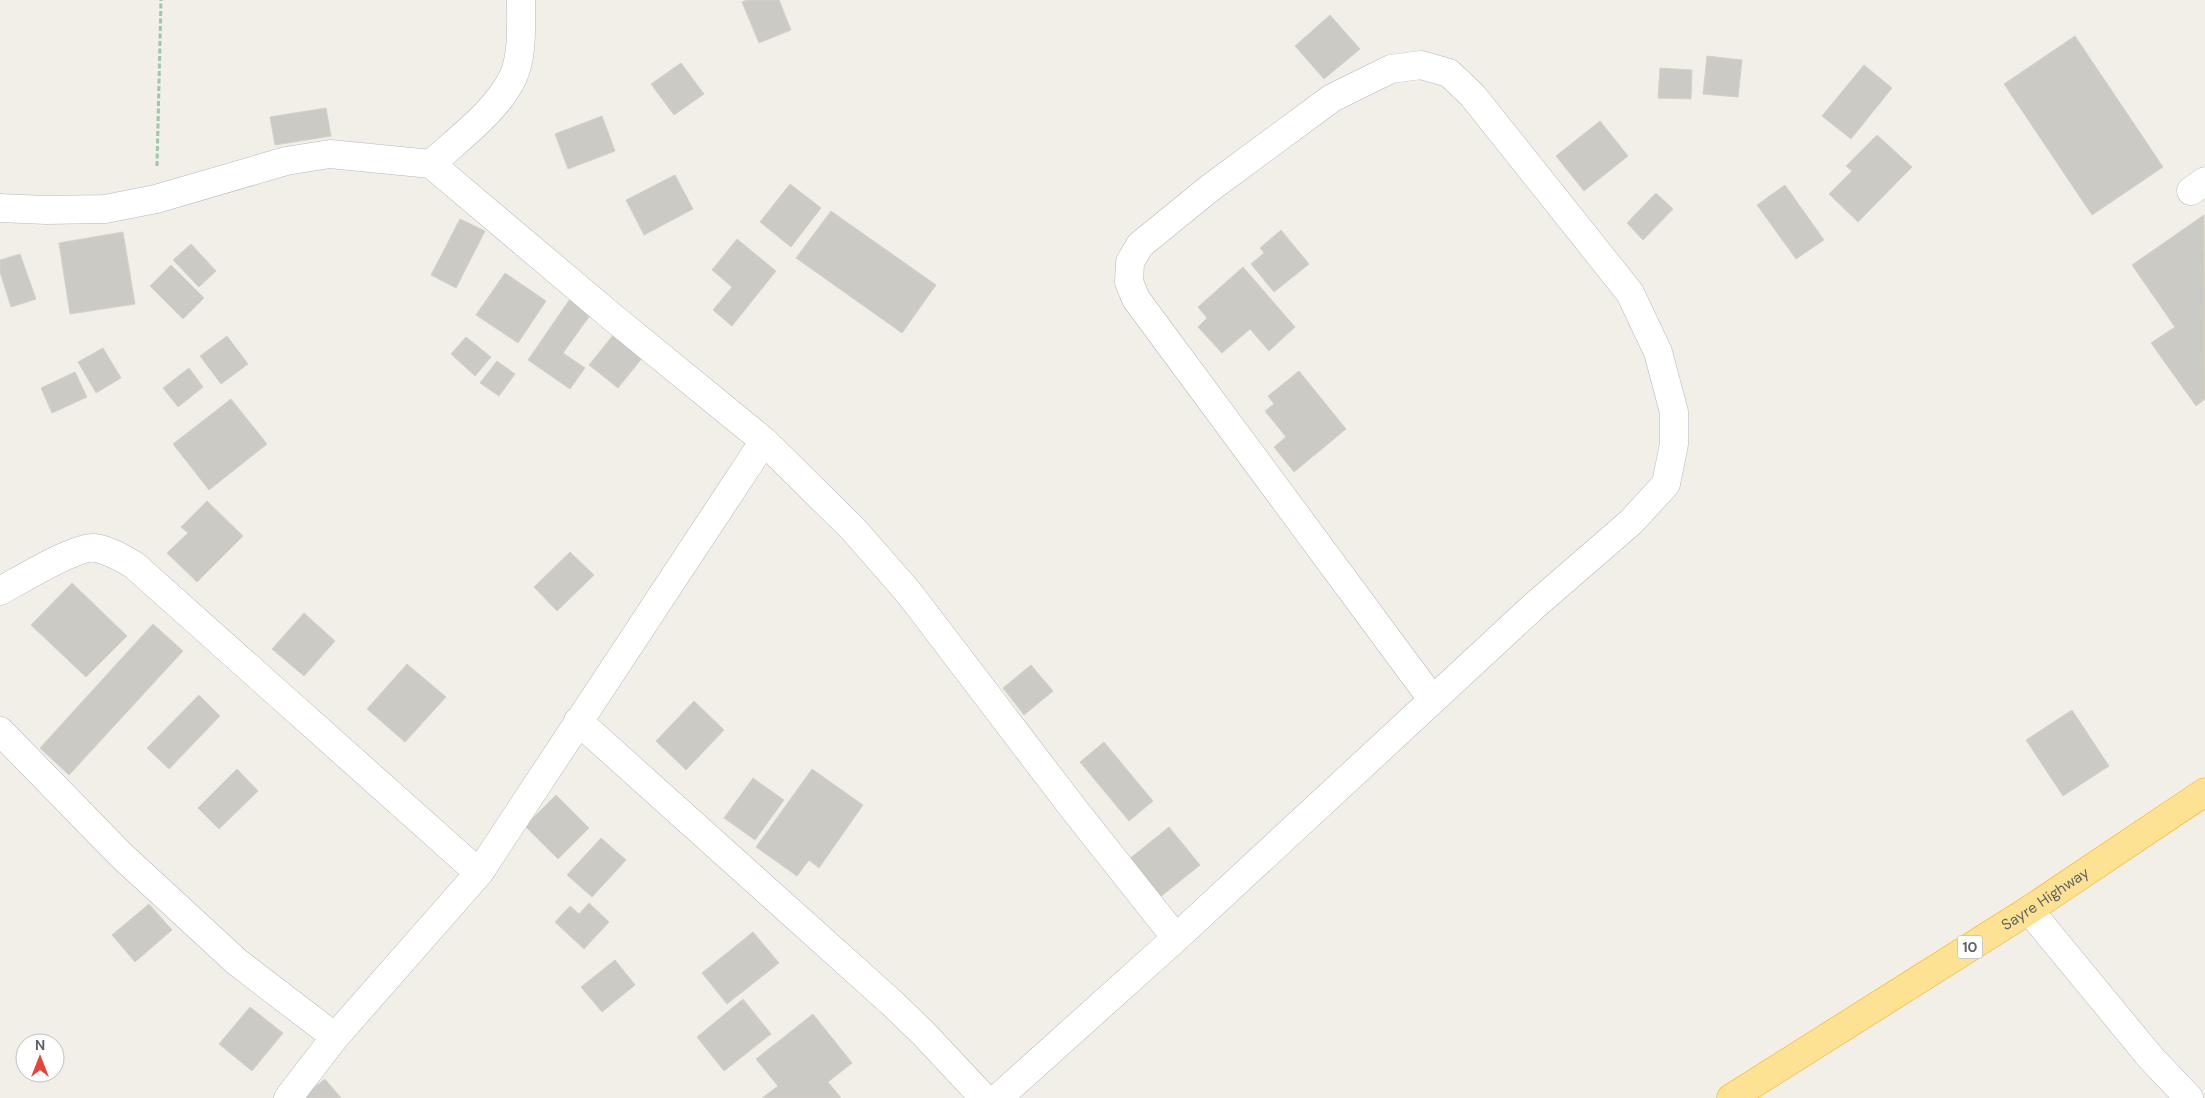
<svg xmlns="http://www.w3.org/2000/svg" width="2205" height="1098" viewBox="0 0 2205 1098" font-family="'DM Sans',sans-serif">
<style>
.building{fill:#cccac5;stroke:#d6d1c6}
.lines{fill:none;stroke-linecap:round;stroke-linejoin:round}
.street-casing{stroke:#b5b8bc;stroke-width:29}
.highway-casing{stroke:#f9ab00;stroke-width:29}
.path{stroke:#9cc7a9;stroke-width:3;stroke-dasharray:5 2.5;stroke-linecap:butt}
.street{stroke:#fff;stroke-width:28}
.highway{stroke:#fde293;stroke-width:28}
.labels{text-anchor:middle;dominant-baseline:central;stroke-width:5;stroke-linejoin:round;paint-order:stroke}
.shield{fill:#fff;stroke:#8f9295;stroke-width:1}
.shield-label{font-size:14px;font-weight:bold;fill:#5f6368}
.street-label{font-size:15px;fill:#5f6368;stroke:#fff}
</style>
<rect width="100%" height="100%" fill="#f1efe8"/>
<!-- building -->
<path class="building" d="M747,0h32l12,30 -32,13 -17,-41z
M1330,15l30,34 -36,30 -29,-33z
M2075,36l88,131 -71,48 -88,-131z
M1707,56l35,4 -4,37 -35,-3z
M681,63l23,31 -30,21 -23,-31z
M1864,65l28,23 -41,51 -29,-23z
M1660,68l32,2 -1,29 -33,-1z
M326,108l5,28 -56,9 -5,-28z
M602,116l13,35 -47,18 -13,-35z
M1600,121l28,35 -44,35 -28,-35z
M1877,135l35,32 -54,55 -29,-28 23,-23 -6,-5z
M675,175l18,34 -49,26 -18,-35z
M790,184l31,24 -30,39 -31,-25z
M1785,185l39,55 -28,19 -39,-54z
M1656,193l17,16 -30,31 -16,-17z
M831,211l105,74 -34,48 -106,-75z
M2204,215l1,184 -9,7 -45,-63 24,-16 -43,-62z
M460,219l25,12 -29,57 -25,-13z
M1281,230l28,34 -35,28 -23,-28 13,-11 -4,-5z
M123,232l12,72 -65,10 -11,-71z
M737,239l39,32 -44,55 -19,-16 19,-23 -20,-17z
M191,244l25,27 -17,16 -26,-27z
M20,254l16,45 -25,8 -11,-35v-12z
M171,265l33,33 -21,21 -33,-33z
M1243,267l52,60 -26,24 -19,-22 -28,24 -24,-26 9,-9 -9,-11z
M505,273l41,28 -28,42 -42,-28z
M570,299l21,15 -28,39 22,15 -15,21 -42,-29z
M614,334l29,23 -25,31 -29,-23z
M227,336l21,28 -27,20 -21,-28z
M466,337l25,20 -16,19 -24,-22z
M103,348l18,30 -25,15 -18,-31z
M497,361l18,13 -16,22 -19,-13z
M189,368l14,19 -25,20 -15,-19z
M1299,371l47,58 -52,43 -20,-25 12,-10 -21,-26 9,-7 -6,-8z
M75,372l12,25 -35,16 -11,-25z
M231,399l36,45 -58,46 -36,-46z
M207,501l36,35 -46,46 -30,-29 21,-20 -7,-6z
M570,552l24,23 -37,36 -23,-24z
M72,583l55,53 -41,41 -55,-52z
M304,613l31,28 -31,35 -32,-27z
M153,624l30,27 -114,124 -29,-27z
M407,664l39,33 -41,45 -38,-33z
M1031,665l22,26 -29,24 -21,-27z
M199,695l21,21 -51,53 -22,-21z
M694,701l30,29 -38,40 -30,-29z
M2072,710l37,56 -46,30 -37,-56z
M1104,742l49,59 -24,20 -49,-59z
M237,769l21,22 -39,38 -21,-21z
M812,769l51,36 -44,63 -10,-8 -12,16 -41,-29z
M753,778l31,22 -29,40 -31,-22z
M556,795l33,33 -31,31 -33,-33z
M1169,827l31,38 -41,33 -31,-38z
M601,838l25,22 -34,37 -25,-22z
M589,903l20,19 -25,27 -29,-27 15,-16 9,8z
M149,904l23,26 -37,32 -23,-27z
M753,932l26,31 -52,41 -25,-31z
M615,960l20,25 -33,27 -21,-25z
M743,999l28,35 -47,37 -27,-34z
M250,1007l33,26 -31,38 -33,-27z
M813,1014l39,49 -24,19 13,16h-79l16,-12 -22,-27z
M325,1079l16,19h-40z"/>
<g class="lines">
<defs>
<path id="street" d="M431,164c27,-25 66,-53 82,-87 10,-21 8,-54 8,-77
M2191,191l14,-10
M0,208l46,2 59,-1 51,-10 130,-38 44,-7 101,10 180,152 153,125 90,89 55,63 164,215 103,130
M0,591c19,-10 77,-46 95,-43 14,2 27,10 39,17l345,308 285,-432
M578,721l314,282 32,31 60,64
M0,731l121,124 116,107 98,75
M2029,910l122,148 38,40
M288,1098l47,-61 144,-164
M998,1098l178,-160 357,-331 98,-85 35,-38 8,-40v-32l-16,-60 -28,-59 -157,-197 -24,-23 -28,-8 -30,4 -59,29 -122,90 -70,57 -10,17 -1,20 7,17 296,400"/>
<g id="highway">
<path id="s1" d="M1731,1098l298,-188 176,-118"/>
</g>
</defs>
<!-- street casing -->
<use href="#street" class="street-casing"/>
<!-- highway casing -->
<use href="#highway" class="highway-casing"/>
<!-- path -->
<path class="path" d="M157,166l4,-166"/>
<!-- street -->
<use href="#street" class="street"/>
<!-- highway -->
<use href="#highway" class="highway"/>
</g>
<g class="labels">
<!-- shield labels -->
<rect class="shield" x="1957.5" y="935.5" width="25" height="23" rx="4"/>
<g class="shield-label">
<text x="1970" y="947">10</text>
</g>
<!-- street labels -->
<g class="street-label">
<text stroke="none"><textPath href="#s1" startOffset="372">Sayre Highway</textPath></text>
</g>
</g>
<!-- north arrow -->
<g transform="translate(40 1058)"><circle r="24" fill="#ffffff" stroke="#bfc1c3"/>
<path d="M0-4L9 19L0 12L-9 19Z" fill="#ea4335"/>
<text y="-8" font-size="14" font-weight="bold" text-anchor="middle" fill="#5f6368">N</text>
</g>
</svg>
